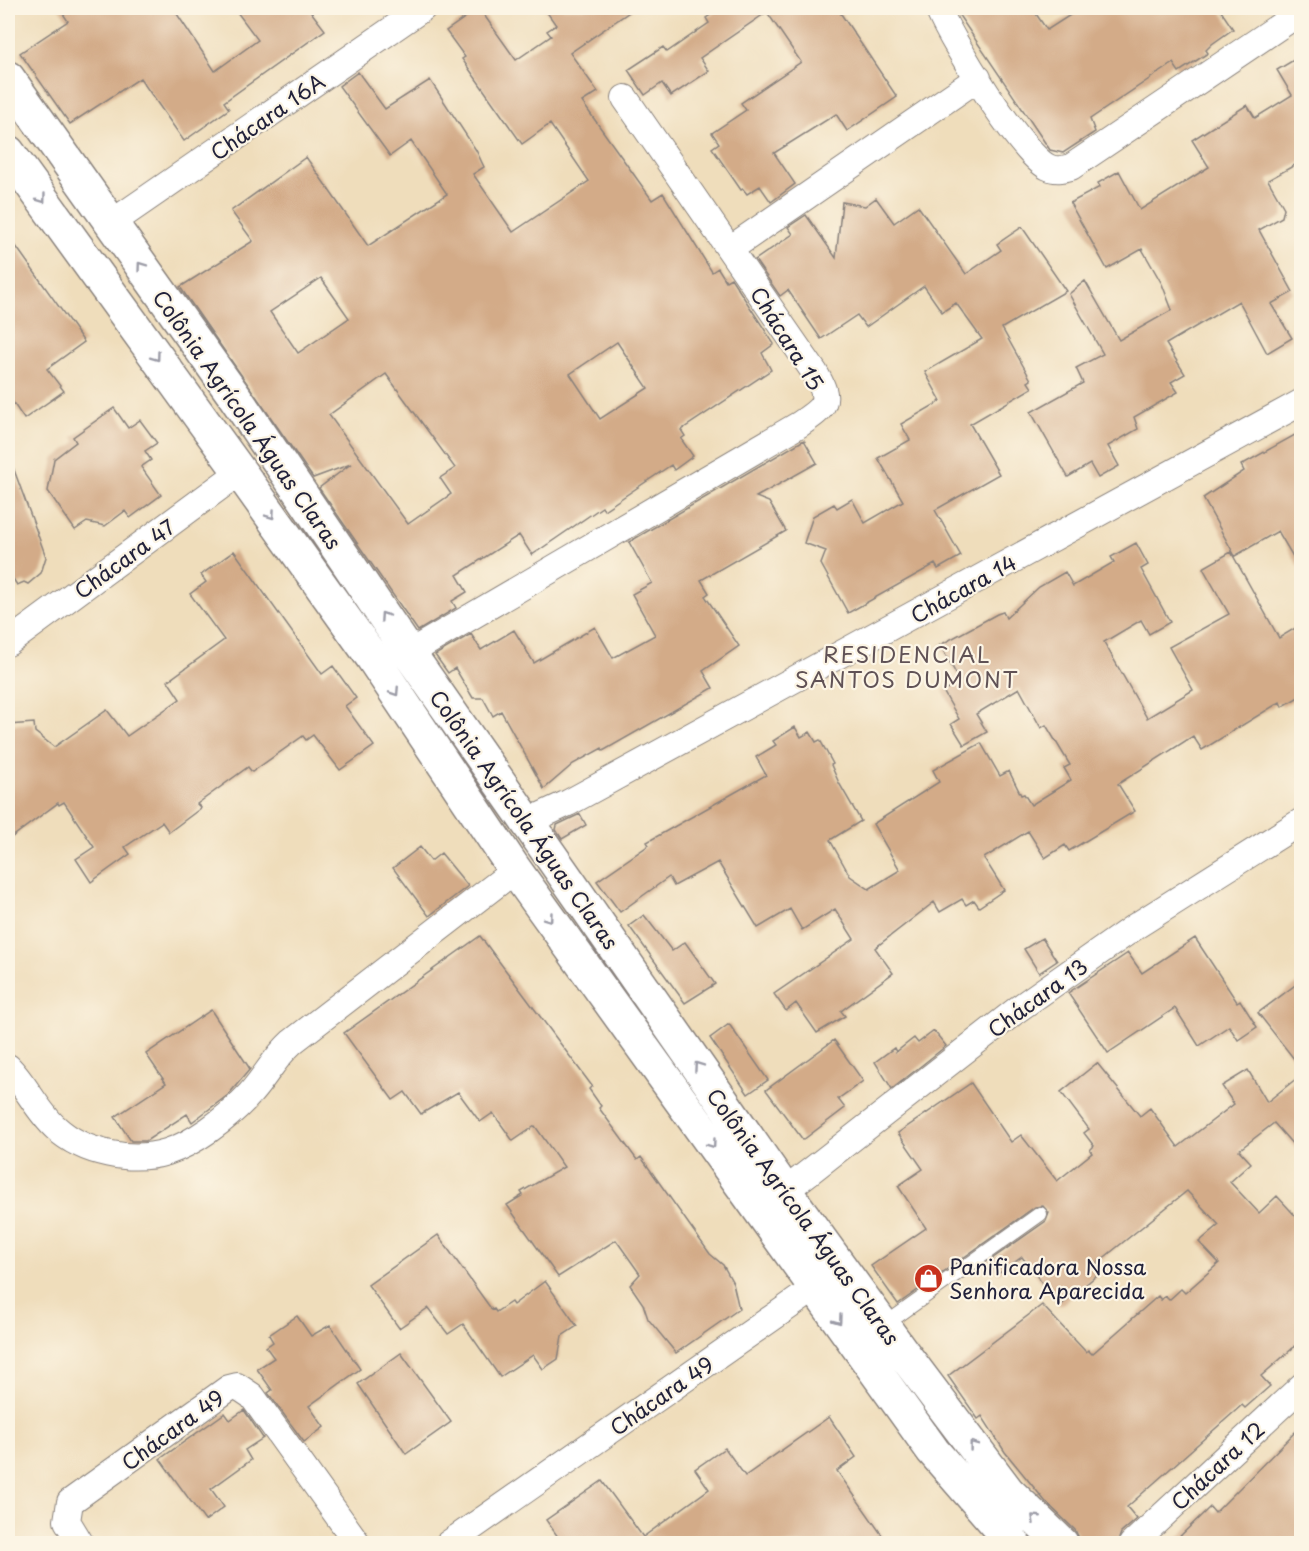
<svg xmlns="http://www.w3.org/2000/svg" width="1309" height="1551" viewBox="0 0 1309 1551" font-family="'Playpen Sans',sans-serif">
<style>
.building{fill:#d3ab88;fill-rule:evenodd}
.lines{fill:none;stroke-linecap:round;stroke-linejoin:round}
.service-casing{stroke:#88807b;stroke-width:16}
.minor-casing{stroke:#88807b;stroke-width:28}
.secondary-casing{stroke:#88807b;stroke-width:36}
.service{stroke:#fff;stroke-width:14}
.minor{stroke:#fff;stroke-width:26}
.secondary{stroke:#fff;stroke-width:33}
.oneway{stroke:#9c9ca7}
.labels{text-anchor:middle;dominant-baseline:central;stroke-width:4.5;stroke-linejoin:round;paint-order:stroke}
.street-label{font-size:21px;fill:#22223b;stroke:#fcf5e5}
.poi-label{font-size:21px;fill:#22223b;stroke:#fcf5e5;text-anchor:start}
.neighbourhood-label{font-size:22px;letter-spacing:1.5px;fill:#605256;stroke:#fcf5e5}
</style>
<rect width="100%" height="100%" fill="#fcf5e5"/>
<filter id="ink" filterUnits="userSpaceOnUse"><feTurbulence type="fractalNoise" baseFrequency=".0167" numOctaves="2"/><feDisplacementMap in="SourceGraphic" scale="12" xChannelSelector="R" yChannelSelector="G"/><feConvolveMatrix kernelMatrix="1 2 1 2 8 2 1 2 1" color-interpolation-filters="sRGB"/></filter>
<filter id="wash" filterUnits="userSpaceOnUse"><feTurbulence type="fractalNoise" baseFrequency=".008" numOctaves="4" result="noise"/><feDisplacementMap in="SourceGraphic" scale="24" xChannelSelector="R" yChannelSelector="G"/><feGaussianBlur stdDeviation="1.35" result="paint"/><feColorMatrix in="noise" values="0 0 0 0 0 0 0 0 0 0 0 0 0 0 0 0 0 1.4 0 .05"/><feComposite in="paint" operator="in"/></filter>
<g filter="url(#wash)">
<rect width="100%" height="100%" fill="#efddbb"/>
<g id="blocks">
<!-- building -->
<path class="building" d="M59,8h114l42,63 43,-31 -24,-32h74l17,22 -101,72 5,7 -45,32 -44,-63 -70,46 -50,-71 48,-32z
M479,8l37,52 35,-24 -4,-5 9,-6 -12,-17h91l-65,45 28,39 -16,10 70,98 11,-7 49,79 6,-4 8,13 5,-3 43,66 -12,9 9,17 -90,60 4,6 -4,3 12,17 -19,14 -3,-5 -67,45 -2,-3 -70,48 -13,-20 -62,40 10,17 -15,9 4,7 -38,23 -99,-143 32,-24 -38,14 -133,-191 73,-46 -22,-30 75,-54 62,89 79,-52 -36,-53 -21,15 -51,-70 19,-14 27,37 45,-29 46,70 8,17 -11,7 40,58 76,-51 -39,-57 -28,20 -60,-85 3,-2 -19,-26zM321,278l28,40 -51,35 -28,-41zM617,342l31,46 -48,31 -30,-45zM386,374l69,94 -15,10 11,16 -43,30 -79,-109z
M721,8h116l60,89 -50,34 -11,-17 -62,39 21,31 -24,18 -11,-16 -13,8 -4,-5 -2,1 -29,-42 7,-5 -7,-10 34,-23 -5,-7 60,-41 -34,-50 -67,46 9,13 -38,25 -9,-13 -17,12 -17,-25 35,-23 4,5 42,-29 -3,-5z
M954,8h78l15,22 34,-22h138l14,21 -21,15 -6,6 2,3 -29,19 -6,-9 -83,56 5,13 -32,21 -13,-3z
M1302,55v106l-34,19 16,28 -2,9 -23,13 34,62 -22,12 21,34 -25,15 -28,-52 -73,43 19,30 -14,8 7,10 -44,25 4,12 -30,17 11,20 -21,12 -8,-14 -22,13 -37,-65 52,-29 -7,-15 27,-14 -34,-60 16,-13 34,59 53,-30 -10,-26 -20,-35 -35,20 -37,-66 30,-16 -2,-4 21,-12 21,39 69,-43 -17,-27 55,-35 8,13 37,-23 -15,-25z
M876,198l18,25 24,-17 48,68 35,-24 -4,-6 25,-17 44,64 -64,37 29,52 -3,2 4,6 -62,36 29,50 -64,36 26,46 -23,13 -3,-5 -87,49 -27,-49 5,-13 -22,-8 9,-27 21,-12 3,4 15,-9 13,24 38,-22 -25,-43 32,-18 -9,-16 40,-23 -16,-29 57,-33 -26,-36 -14,9 -18,-26 -58,41 -9,-12 -36,24 -33,-49 -8,6 -25,-36 38,-26 -5,-7 18,-12 30,43 6,-56 23,4z
M8,235l76,107 -37,27 17,22 -40,28 -16,-24z
M114,408l14,20 12,-8 17,23 -12,8 6,9 -10,7 20,28 -31,23 -5,-7 -20,15 -18,-4 -12,8 -27,-39 6,-32 22,-17 -3,-5z
M1302,431v141l-24,-41 -43,25 -32,-58 41,-27 -3,-6z
M804,440l13,23 -61,34 13,5 17,29 -85,49 8,13 -4,3 34,50 -36,25 10,17 -110,63 -1,-3 -29,16 -29,25 -43,-78 -8,5 -10,-18h-10l-18,-30 -7,5 -13,-18 36,-21 10,16 33,-20 20,33 61,-36 18,31 42,-23 -23,-41 20,-11 -23,-41z
M10,459l36,98 -5,16 -13,11 -4,-2 -7,3 -9,-14v-111z
M1136,543l12,22 -7,4 29,53 -21,12 -8,-14 -37,22 43,76 46,-28 -24,-43 60,-33 -26,-46 28,-16 48,86 23,-14v71l-20,12 -2,-5 -78,48 -9,-14 -75,48 17,27 -66,40 -4,-6 -20,13 -17,-27 -44,27 20,32 -25,17 -5,-7 -8,5 -4,-6 -22,13 -6,-10 -59,46 18,25 -52,38 4,5 -28,17 -21,-30 -10,8 -12,-17 80,-55 -19,-30 -33,21 -12,-21 -32,19 -40,-66 -44,24 -5,-9 -49,35 -23,-31 52,-36 -2,-3 119,-67 -10,-18 20,-12 -3,-4 22,-14 6,10 9,-5 6,10 4,-2 13,24 -2,1 8,18 22,38 -31,19 20,36 19,13 31,-19 -27,-46 66,-42 -6,-12 48,-27 19,33 9,-5 12,24 3,-1 7,11 40,-25 -7,-12 6,-3 -24,-40 -5,3 -22,-40 -43,26 11,18 -23,13 -13,-21 8,-5 -16,-28 17,-10 -20,-36 57,-31 6,-2 3,6 33,-31 26,-15 8,14 41,-24 -3,-5z
M234,551l88,123 11,-8 23,32 -11,8 29,40 -34,24 -27,-35 -7,5 -3,-4 -51,36 -4,-5 -51,37 4,4 -32,24 -7,-10 -37,25 5,7 -39,28 -15,-23 18,-12 -30,-45 -5,3 -1,-2 -50,37v-115l26,-2 1,9 19,15 53,-37 20,26 53,-37 -12,-18 56,-41 -34,-46 16,-12 -5,-7z
M580,814l6,11 -24,14 -6,-9 1,-5z
M420,847l11,14 10,-8 27,33 -39,30 -36,-48z
M644,915l28,36 13,-9 30,42 -30,19 -56,-77z
M480,936l112,150 -3,3 12,17 -2,2 38,52 4,-3 69,97 13,11 10,18 6,26 -63,44 -28,-34 -5,-15 -13,-19 10,-11 -24,-34 -58,37 -51,-72 16,-10 -2,-3 43,-25 -29,-41 -22,15 -20,-28 -13,9 -22,-30 -37,22 -16,-22 -12,8 -49,-67z
M1042,938l15,23 -18,12 -15,-24z
M1195,938l42,64 3,-2 17,27 -19,13 -9,-14 -30,20 -24,-38 -67,45 -40,-60 60,-40 14,20z
M1302,980v89l-44,-56z
M211,1010l39,59 -22,26 -36,27 -5,-8 -41,27h-15l-16,-24 51,-34 -20,-29z
M729,1024l39,56 -20,14 -38,-56z
M934,1031l12,15 -54,43 -17,-27 19,-14 2,4 18,-14 4,5z
M834,1040l29,41 -25,18 7,9 -42,32 -37,-50z
M1097,1063l43,53 10,-8 28,39 56,-43 -12,-18 26,-16 19,32 35,-28v81l-28,-32 -35,27 12,13 -21,19 29,31 18,-17 25,27v117l-41,36 9,10 -25,22 -3,-3 -115,102 10,12 -16,14 -4,11h-35l-7,-14 -30,-29 -40,-49 -23,-36 -4,3 -30,-43 94,-71 44,47 2,-2 4,4 66,-58 3,4 4,-4 4,4 12,-11 4,4 34,-30 -20,-21 20,-17 -32,-34 -91,73 6,7 -42,35 -38,-49 -24,17 -9,-13 57,-40 3,-8 -6,-7 -8,1 -137,97 -27,-38 55,-38 -28,-42 25,-17 -25,-36 73,-50 40,59 10,-7 36,46 35,-28 -2,-3 4,-4 -10,-13 5,-4 -28,-37z
M438,1235l54,75 2,-1 2,3 15,-10 2,3 32,-24 32,45 -15,10 -4,23 -15,10 -10,-14 -33,22 -37,-53 -15,10 -20,-26 -29,20 -31,-43z
M297,1316l14,20 19,-11 30,44 -51,37 15,21 -20,15 -36,-49 4,-3 -15,-21 17,-11 -8,-11 7,-5 -4,-7z
M401,1353l50,69 -45,32 -48,-70z
M244,1410l19,28 -18,12 6,10 -40,29 13,18 -19,14 -45,-62 65,-46 5,7z
M829,1417l27,40 -19,14 45,64 -12,9h-307l-17,-24 56,-39 41,56 66,-48 -14,-20 30,-21 20,28z
M1302,1425v119h-130l38,-37 5,6z"/>
</g>
</g>
<g filter="url(#ink)">
<use href="#blocks" fill-opacity="0" stroke="#88807b" stroke-width="1.5"/>
<g class="lines">
<defs>
<path id="service" d="M883,1326l157,-112"/>
<path id="minor" d="M938,8c11,30 83,146 110,159 8,4 15,2 23,0l231,-156
M110,224l313,-216
M730,249l248,-171
M8,643l232,-171
M409,653l391,-229c25,-17 32,-22 15,-51l-190,-275
M527,822l41,-19 734,-401
M8,1067c18,18 29,44 48,61 27,25 75,35 111,24 28,-9 59,-33 79,-54 17,-17 27,-39 46,-56l223,-172
M785,1191l233,-182 118,-83 166,-105
M81,1544l-14,-23 3,-19 159,-114 8,-2 15,10 106,148
M448,1544l367,-256
M1132,1544l170,-158"/>
<path id="secondary" d="M8,78l227,319 174,256 376,538 115,158 108,143 54,52
M8,152l232,320 132,185 143,213 418,581 81,93"/>
</defs>
<!-- service casing -->
<use href="#service" class="service-casing"/>
<!-- minor casing -->
<use href="#minor" class="minor-casing"/>
<!-- secondary casing -->
<use href="#secondary" class="secondary-casing"/>
<!-- service -->
<use href="#service" class="service"/>
<!-- minor -->
<use href="#minor" class="minor"/>
<!-- secondary -->
<use href="#secondary" class="secondary"/>
</g>
<!-- one-way arrows -->
<defs><path id="oneway-chevron" d="M-2-3.5L2.5 0L-2 3.5" fill="none" stroke-width="1.6" stroke-linecap="round" stroke-linejoin="round" transform="scale(1.5)"/></defs>
<g class="oneway">
<use href="#oneway-chevron" transform="translate(42 199) rotate(54)"/>
<use href="#oneway-chevron" transform="translate(141 266) rotate(-126)"/>
<use href="#oneway-chevron" transform="translate(156 357) rotate(54)"/>
<use href="#oneway-chevron" transform="translate(271 515) rotate(55)"/>
<use href="#oneway-chevron" transform="translate(384 616) rotate(-124)"/>
<use href="#oneway-chevron" transform="translate(395 692) rotate(57)"/>
<use href="#oneway-chevron" transform="translate(549 918) rotate(54)"/>
<use href="#oneway-chevron" transform="translate(698 1066) rotate(-125)"/>
<use href="#oneway-chevron" transform="translate(712 1144) rotate(54)"/>
<use href="#oneway-chevron" transform="translate(838 1320) rotate(54)"/>
<use href="#oneway-chevron" transform="translate(973 1445) rotate(-127)"/>
<use href="#oneway-chevron" transform="translate(1035 1518) rotate(-136)"/>
</g>
</g>
<!-- icons -->
<defs>
<symbol id="shop-disc" viewBox="-11 -11 22 22"><circle r="9.5" fill="#c8321e" stroke="#fcf5e5"/><path d="M-5-2.5h2.3a2.7 3.5 0 0 1 5.4 0H5L5.5 6h-11ZM-1.5-2.5h3a1.5 2.3 0 0 0-3 0Z" fill="#fff"/></symbol>
</defs>
<g fill-rule="evenodd">
<use href="#shop-disc" x="912" y="1262" width="33" height="33"/>
</g>
<g class="labels">
<!-- street labels -->
<g class="street-label">
<text transform="translate(267 116) rotate(-35)">Chácara 16A</text>
<text transform="translate(788 338) rotate(58)">Chácara 15</text>
<text transform="translate(248 419) rotate(55)">Colônia Agrícola Águas Claras</text>
<text transform="translate(124 558) rotate(-36)">Chácara 47</text>
<text transform="translate(963 588) rotate(-29)">Chácara 14</text>
<text transform="translate(525 819) rotate(55)">Colônia Agrícola Águas Claras</text>
<text transform="translate(1037 997) rotate(-36)">Chácara 13</text>
<text transform="translate(804 1216) rotate(54)">Colônia Agrícola Águas Claras</text>
<text transform="translate(661 1395) rotate(-35)">Chácara 49</text>
<text transform="translate(172 1429) rotate(-36)">Chácara 49</text>
<text transform="translate(1217 1465) rotate(-43)">Chácara 12</text>
</g>
<!-- poi labels -->
<g class="poi-label">
<text x="949" y="1266">Panificadora Nossa<tspan x="949" dy="24">Senhora Aparecida</tspan></text>
</g>
<!-- neighbourhood labels -->
<g class="neighbourhood-label">
<text x="907" y="653">RESIDENCIAL<tspan x="907" dy="25">SANTOS DUMONT</tspan></text>
</g>
</g>
<!-- margin -->
<rect width="1309" height="1551" fill="none" stroke="#fcf5e5" stroke-width="30"/>
</svg>
